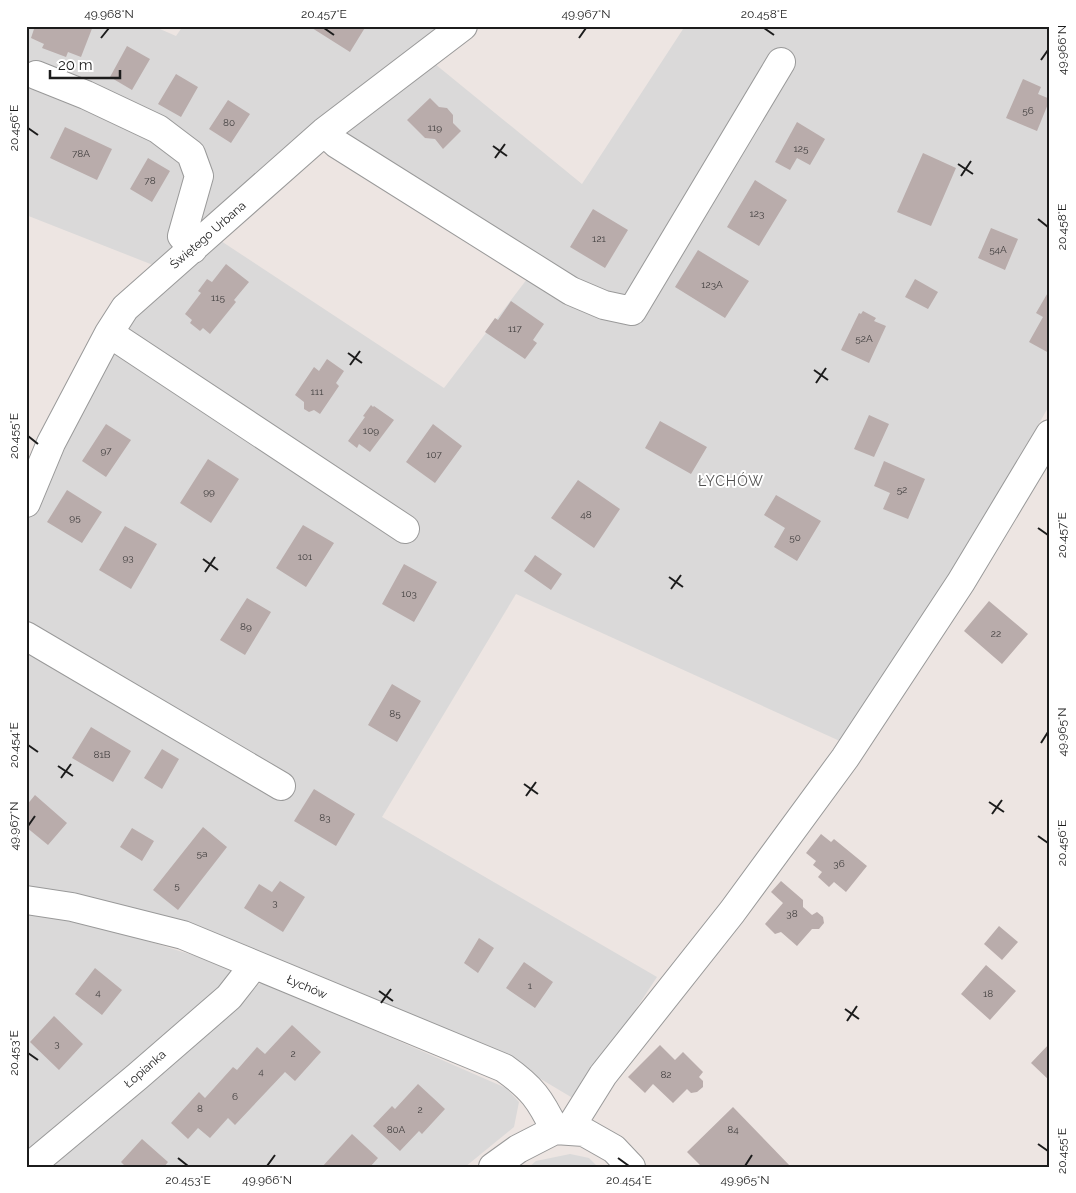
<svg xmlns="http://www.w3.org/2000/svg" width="1076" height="1193" viewBox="0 0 1076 1193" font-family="Raleway,sans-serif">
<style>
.residential{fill:#dad9d9}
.building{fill:#b9acab}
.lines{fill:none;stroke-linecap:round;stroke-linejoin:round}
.minor-casing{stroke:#999;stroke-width:30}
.minor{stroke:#fff;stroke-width:28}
.ticks{fill:none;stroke:#1c1c1c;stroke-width:2}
.labels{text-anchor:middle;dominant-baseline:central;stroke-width:4;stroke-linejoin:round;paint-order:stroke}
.number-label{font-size:10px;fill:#434040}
.street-label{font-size:12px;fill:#1c1c1c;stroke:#fff}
.neighbourhood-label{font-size:14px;letter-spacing:1px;fill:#4f4f4f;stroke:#fff}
.neatline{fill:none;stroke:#1c1c1c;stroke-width:2}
.ticks-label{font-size:12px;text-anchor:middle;fill:#1c1c1c}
</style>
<rect width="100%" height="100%" fill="#ede5e2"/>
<!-- residential -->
<path class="residential" d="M26,26h127l23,10 7,-10h259l-50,46 -239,193 -127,-50z
M685,26h365v378l-69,123 -139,215 -326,-148 -134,223 275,160 -81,123 -74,-44 -476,-165v-378l106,-197 89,-75 223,147 96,-126 -197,-130 92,-68 147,120z
M26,913l35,1 173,54 -19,25 -189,161z
M264,982l242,106 13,14 -5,25 -49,40h-424l214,-181z
M570,1154l19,4 9,9h-69l7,-6z"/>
<!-- building -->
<path class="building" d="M35,26h58l-12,31 -13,-5 -2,5 -24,-9 2,-4 -13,-6z
M313,26h53l-16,26 -38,-24z
M127,46l23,13 -18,31 -22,-13z
M176,74l22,13 -17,30 -23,-13z
M1023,79l18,8 -3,7 12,5 -13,32 -31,-13z
M430,98l9,9 8,1 6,7v8l8,8 -18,18 -8,-10 -10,-1 -18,-18z
M228,100l22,14 -19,29 -22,-14z
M797,122l28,17 -15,26 -13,-7 -7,12 -15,-8z
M65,127l47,22 -15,31 -47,-22z
M923,153l33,15 -25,58 -34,-14z
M148,158l22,13 -18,31 -22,-13z
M755,180l32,20 -28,46 -32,-19z
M593,209l35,21 -23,38 -35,-21z
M991,228l27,11 -13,31 -27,-12z
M698,250l51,31 -24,37 -50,-31z
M226,264l23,18 -15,18 2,2 -26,32 -7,-6 -3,3 -10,-8 2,-3 -7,-6 16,-21 -3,-2 9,-12 5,3z
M915,279l23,13 -10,17 -23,-12z
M1050,289v63l-1,1 -20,-11 14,-25 -7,-4z
M511,301l33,23 -11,16 4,3 -12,16 -40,-27 10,-14 3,2z
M863,311l13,7 -2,3 12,5 -17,37 -28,-13 18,-37 2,1z
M327,359l17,12 -8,12 3,3 -19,28 -6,-4 -5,2 -5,-3v-7l-9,-7 19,-28 5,4z
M371,405l2,2 1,-1 20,14 -24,32 -11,-8 -2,4 -9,-7 17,-24 -2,-1z
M869,415l20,9 -15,33 -20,-8z
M660,421l47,26 -16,27 -46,-26z
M106,424l25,16 -25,37 -24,-16z
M433,424l29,22 -27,37 -29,-21z
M208,459l31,20 -28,44 -31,-20z
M884,461l41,18 -17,40 -25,-10 7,-16 -16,-7z
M578,480l42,29 -26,39 -43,-30z
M67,490l35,22 -20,31 -35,-21z
M776,495l45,26 -24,40 -23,-14 11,-19 -21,-13z
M303,525l31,18 -28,44 -30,-19z
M125,526l32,18 -26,45 -32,-19z
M535,555l27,19 -11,16 -27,-19z
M404,564l33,18 -23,40 -32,-18z
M247,598l24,14 -26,43 -25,-15z
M989,601l39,33 -26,30 -38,-33z
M392,684l29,17 -24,41 -29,-17z
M91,727l40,24 -18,31 -41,-24z
M162,749l17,10 -17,30 -18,-11z
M314,789l41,25 -19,32 -42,-25z
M35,795l32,28 -19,22 -22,-18v-21z
M203,827l24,20 -49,63 -25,-20z
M132,828l22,13 -12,20 -22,-14z
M821,834l10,8 3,-3 33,27 -21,26 -12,-10 -5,5 -11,-10 4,-5 -9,-7 3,-4 -10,-8z
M280,881l25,16 -22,35 -39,-24 15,-24 13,8z
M781,881l22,19v7l9,8 5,-3 6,5 1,6 -5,6h-7l-15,17 -16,-14 -6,2 -10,-10 18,-21 -12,-11z
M999,926l19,16 -16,18 -18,-16z
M479,938l15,10 -16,25 -14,-10z
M524,962l29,20 -18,26 -29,-20z
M986,965l30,26 -26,29 -29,-26z
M95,968l27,22 -20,25 -27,-21z
M54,1016l29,28 -24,26 -29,-28z
M292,1025l29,27 -26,29 -10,-9 -50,53 -7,-7 -18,20 -12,-10 -10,11 -17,-16 28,-31 6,6 28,-31 4,3 20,-23 8,7z
M1050,1043v38l-19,-18z
M660,1045l15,15 8,-8 20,20 -4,5 4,4v6l-6,5 -6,1 -4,-4 -14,14 -20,-19 -8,9 -17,-16z
M418,1084l27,25 -23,25 -3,-3 -19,20 -27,-25 19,-20 3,3z
M733,1107l58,60h-89l-15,-15z
M352,1134l26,24 -8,9h-48z
M142,1139l26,23 -4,5h-38l-5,-5z"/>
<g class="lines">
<defs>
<path id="minor" d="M36,75l50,20 72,34 33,25 8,22 -17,60 11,13
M324,132l13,12 234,147 33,14 28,6 149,-249
M109,333l296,196
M26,503l25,-60 58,-110 16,-25 199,-176 139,-106
M26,636l255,150
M26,900l46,7 111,28 321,133c28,20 36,31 51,62
M568,1131l35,-56 129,-163 113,-154 116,-176 89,-148
M29,1167l109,-91 91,-79 25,-32
M493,1167l25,-18 37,-19 29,2 30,17 17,18"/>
</defs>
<!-- minor casing -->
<use href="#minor" class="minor-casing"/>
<!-- minor -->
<use href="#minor" class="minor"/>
</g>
<!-- ticks -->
<path class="ticks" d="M324,28l10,7M764,28l10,7M101,38l8,-10M579,38l7,-10M1041,60l7,-10M28,128l10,7M493,146l14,10M495,158l10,-14M958,164l15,10M961,176l10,-15M1038,219l10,8M348,353l14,10M350,365l10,-14M814,370l14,10M816,383l10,-15M28,436l10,8M1038,528l10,7M203,559l15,11M205,572l10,-15M669,577l14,10M671,589l10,-14M1041,743l7,-11M28,745l10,7M58,766l15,10M61,778l10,-14M524,784l14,10M526,796l10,-14M989,802l15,10M992,814l10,-14M28,826l7,-10M1038,836l10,7M379,991l14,10M381,1003l10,-14M845,1009l14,10M847,1021l10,-15M28,1053l10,7M1038,1144l10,7M178,1158l10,8M618,1158l11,8M267,1166l8,-11M745,1166l7,-11"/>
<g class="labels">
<!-- number labels -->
<g class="number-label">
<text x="1028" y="110">56</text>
<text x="229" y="122">80</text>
<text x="435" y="127">119</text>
<text x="801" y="148">125</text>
<text x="81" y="153">78A</text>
<text x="150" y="180">78</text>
<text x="757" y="213">123</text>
<text x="599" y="238">121</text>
<text x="998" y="249">54A</text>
<text x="712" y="284">123A</text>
<text x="218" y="297">115</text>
<text x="515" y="328">117</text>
<text x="864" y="338">52A</text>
<text x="317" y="391">111</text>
<text x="371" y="430">109</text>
<text x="106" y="450">97</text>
<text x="434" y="454">107</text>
<text x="902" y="489">52</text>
<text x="209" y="491">99</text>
<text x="586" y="514">48</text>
<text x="75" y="517">95</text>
<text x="795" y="537">50</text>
<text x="305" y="556">101</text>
<text x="128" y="557">93</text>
<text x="409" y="593">103</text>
<text x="246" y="626">89</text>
<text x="996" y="633">22</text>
<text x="395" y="713">85</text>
<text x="102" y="754">81B</text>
<text x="325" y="817">83</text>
<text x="202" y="853">5a</text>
<text x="839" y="863">36</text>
<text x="177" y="885">5</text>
<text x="275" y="902">3</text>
<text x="792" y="913">38</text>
<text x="530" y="985">1</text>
<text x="98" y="992">4</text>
<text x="988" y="993">18</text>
<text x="57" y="1043">3</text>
<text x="293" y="1053">2</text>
<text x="261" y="1071">4</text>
<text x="666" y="1074">82</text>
<text x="235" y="1096">6</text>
<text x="200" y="1108">8</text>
<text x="420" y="1109">2</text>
<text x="396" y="1129">80A</text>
<text x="733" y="1129">84</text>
</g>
<!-- street labels -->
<g class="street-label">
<text transform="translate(208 235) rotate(-41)">Świętego Urbana</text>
<text transform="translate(307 987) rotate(23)">Łychów</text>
<text transform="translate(145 1069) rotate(-41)">Łopianka</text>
</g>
<!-- neighbourhood labels -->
<g class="neighbourhood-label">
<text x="731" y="481">ŁYCHÓW</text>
</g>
</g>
<!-- border -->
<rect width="1076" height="1193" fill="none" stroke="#ffffff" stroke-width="55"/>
<!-- scale -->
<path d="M50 70v8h70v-8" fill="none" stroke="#1c1c1c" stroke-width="2.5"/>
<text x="58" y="70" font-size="15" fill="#1c1c1c" stroke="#ffffff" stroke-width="4" paint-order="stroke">20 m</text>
<rect x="28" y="28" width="1020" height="1138" class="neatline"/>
<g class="ticks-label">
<text x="109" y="18">49.968°N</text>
<text x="324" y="18">20.457°E</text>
<text x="586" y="18">49.967°N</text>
<text x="764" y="18">20.458°E</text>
<text transform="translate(1062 50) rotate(-90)" y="4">49.966°N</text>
<text transform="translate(14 128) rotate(-90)" y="4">20.456°E</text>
<text transform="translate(1062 227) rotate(-90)" y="4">20.458°E</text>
<text transform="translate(14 436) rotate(-90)" y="4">20.455°E</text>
<text transform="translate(1062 535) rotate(-90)" y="4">20.457°E</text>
<text transform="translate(1062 732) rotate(-90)" y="4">49.965°N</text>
<text transform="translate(14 745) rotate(-90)" y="4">20.454°E</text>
<text transform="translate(14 826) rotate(-90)" y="4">49.967°N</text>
<text transform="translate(1062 843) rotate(-90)" y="4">20.456°E</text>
<text transform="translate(14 1053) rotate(-90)" y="4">20.453°E</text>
<text transform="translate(1062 1151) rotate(-90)" y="4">20.455°E</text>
<text x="188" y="1184">20.453°E</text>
<text x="267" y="1184">49.966°N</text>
<text x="629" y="1184">20.454°E</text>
<text x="745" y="1184">49.965°N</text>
</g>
</svg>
